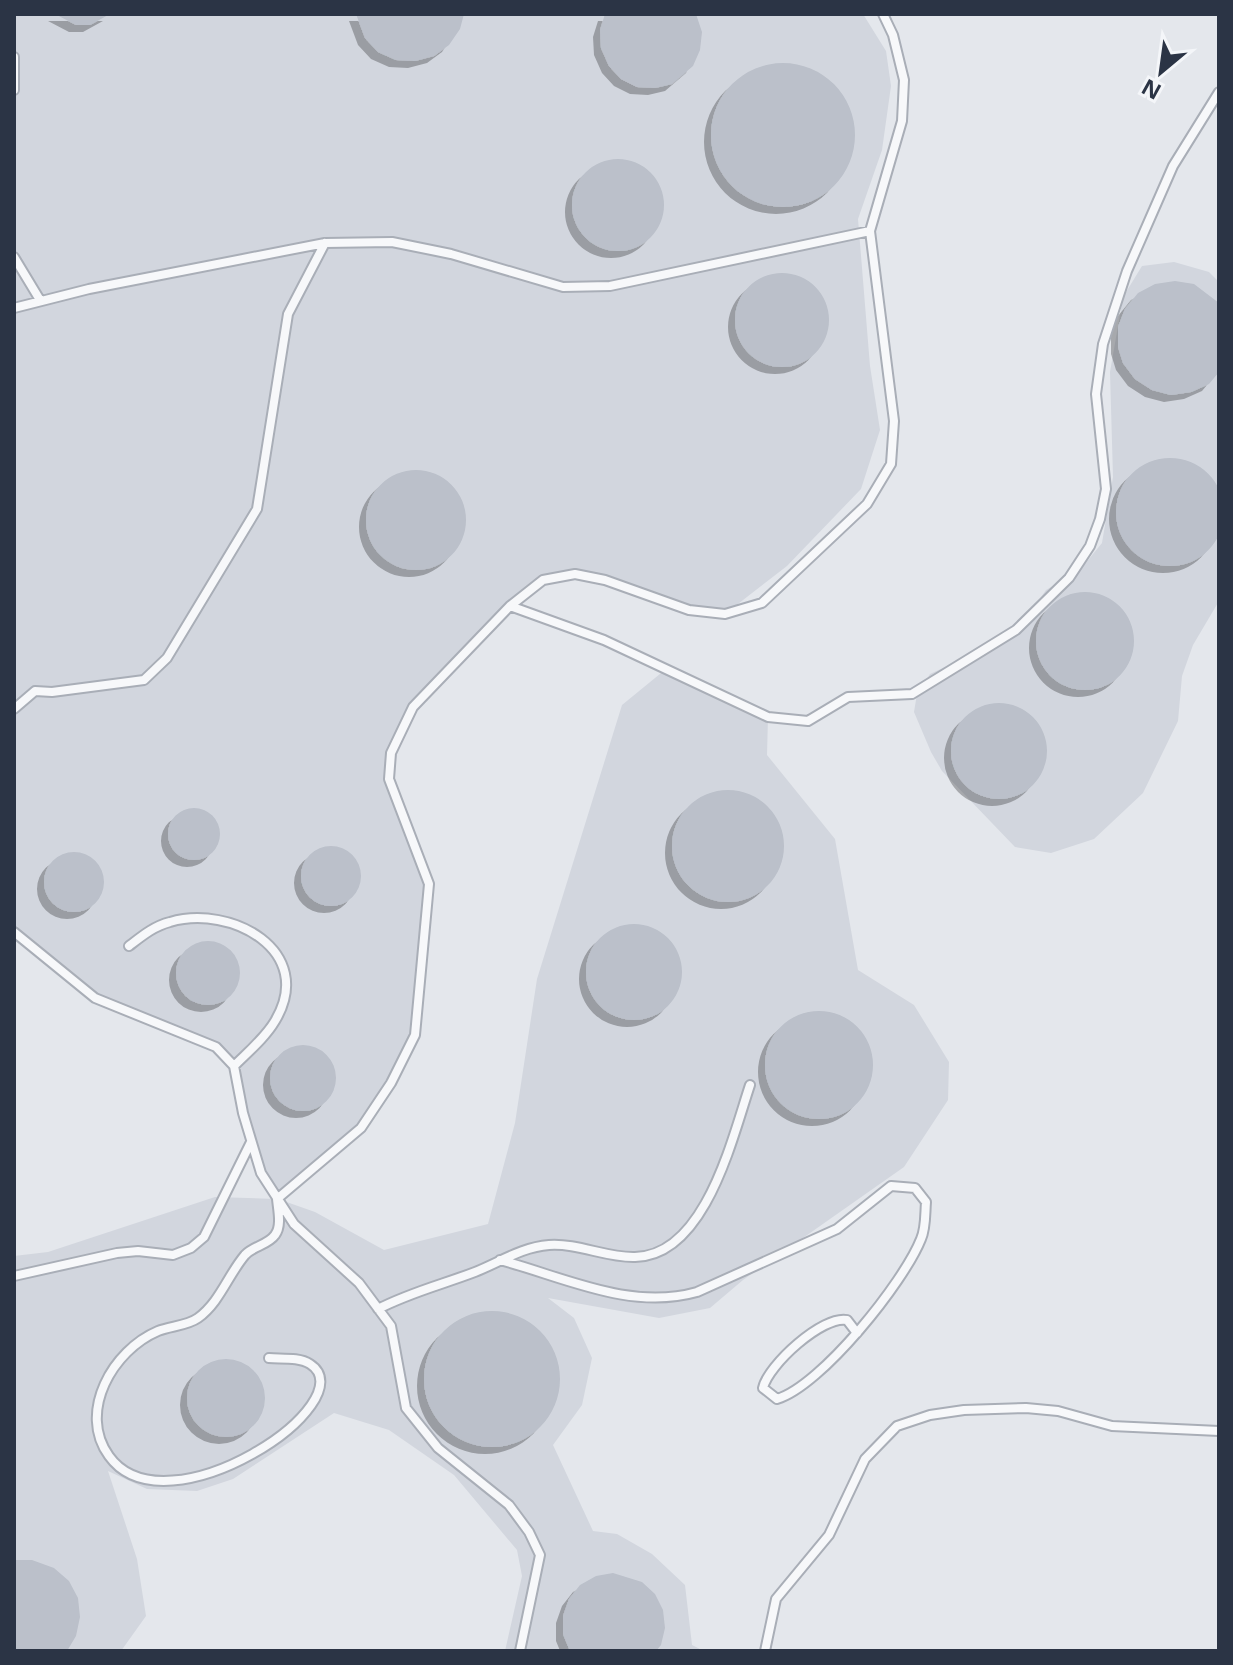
<svg xmlns="http://www.w3.org/2000/svg" width="1233" height="1665" viewBox="0 0 1233 1665" font-family="'Noto Sans',sans-serif">
<style>
.built{fill:#d2d6de}
.building{fill:#bbc0ca;filter:url(#shadow)}
.lines{fill:none;stroke-linecap:round;stroke-linejoin:round}
.lane-casing{stroke:#a9aeb7;stroke-width:12}
.lane{stroke:#f7f8fa;stroke-width:8}
</style>
<defs>
<filter id="shadow"><feDropShadow dx="-7" dy="7" stdDeviation="0" flood-color="#0004"/></filter>
</defs>
<rect width="100%" height="100%" fill="#e4e7ec"/>
<!-- built -->
<path class="built" d="M14,14h849l23,37 5,35 -9,64 -24,69 12,147 10,64 -19,59 -74,77 -62,48 -36,-4 -113,-36 -33,6 -33,26 -97,101 -22,45 -2,27 40,105 -14,151 -54,93 -83,71 37,13 69,38 104,-26 27,-101 22,-144 85,-274 44,-36 102,48 -1,38 68,84 23,131 56,35 35,57 -1,38 -44,67 -161,113 -33,28 -51,10 -111,-20 26,20 18,40 -10,47 -29,40 40,86 24,3 35,20 33,31 7,60 12,6h-199l17,-75 -5,-26 -63,-75 -65,-45 -55,-17 -101,66 -36,12 -50,-2 -39,-18 29,88 9,57 -25,35h-107v-395l34,-4 167,-55 61,2 -15,-26 -27,-107 -18,-19 -121,-49 -81,-66v-223l3,-4 -3,-3z
M1174,262l35,10 10,10v319l-26,44 -11,31 -4,45 -35,72 -49,46 -43,14 -36,-6 -73,-76 -11,-19 -17,-40 3,-18 13,-20 67,-31 28,-23 21,-30 34,-20 22,-27 11,-66 -3,-105 13,-75 19,-31z"/>
<!-- building -->
<path class="building" d="M55,14h55l-20,11h-14z
M356,14h108l-4,15 -11,16 -15,11 -19,5 -19,-1 -18,-8 -13,-14z
M605,14h91l6,18 -2,18 -7,16 -21,18 -17,4 -18,-1 -16,-8 -12,-13 -8,-18 -1,-18z
M711 135a72 72 0 1 1 144 0a72 72 0 1 1-144 0Z
M572 205a46 46 0 1 1 92 0a46 46 0 1 1-92 0Z
M735 320a47 47 0 1 1 94 0a47 47 0 1 1-94 0Z
M1175,281l19,3 25,19v69l-10,12 -18,8 -20,3 -19,-5 -17,-11 -12,-16 -5,-16v-20l7,-18 13,-16 17,-9z
M1116 512a54 54 0 1 1 108 0a54 54 0 1 1-108 0Z
M366 520a50 50 0 1 1 100 0a50 50 0 1 1-100 0Z
M1036 641a49 49 0 1 1 98 0a49 49 0 1 1-98 0Z
M951 751a48 48 0 1 1 96 0a48 48 0 1 1-96 0Z
M672 846a56 56 0 1 1 112 0a56 56 0 1 1-112 0Z
M168 834a26 26 0 1 1 52 0a26 26 0 1 1-52 0Z
M301 876a30 30 0 1 1 60 0a30 30 0 1 1-60 0Z
M44 882a30 30 0 1 1 60 0a30 30 0 1 1-60 0Z
M586 972a48 48 0 1 1 96 0a48 48 0 1 1-96 0Z
M176 973a32 32 0 1 1 64 0a32 32 0 1 1-64 0Z
M765 1065a54 54 0 1 1 108 0a54 54 0 1 1-108 0Z
M270 1078a33 33 0 1 1 66 0a33 33 0 1 1-66 0Z
M424 1379a68 68 0 1 1 136 0a68 68 0 1 1-136 0Z
M187 1398a39 39 0 1 1 78 0a39 39 0 1 1-78 0Z
M14,1560h18l22,8 15,13 9,17 2,19 -4,19 -9,15h-53z
M613,1573l29,9 13,12 8,16 2,18 -4,17 -5,6h-86l-7,-17v-18l6,-17 11,-14 16,-9z"/>
<g class="lines">
<defs>
<path id="lane" d="M14,57v33
M14,257l26,43
M14,308l75,-19 236,-46 67,-1 59,12 112,33 47,-1 260,-55
M510,606l94,34 164,77 40,4 40,-24 64,-3 104,-64 53,-52 21,-32 10,-27 6,-30 -10,-95 7,-50 24,-73 46,-105 46,-74
M14,709l21,-18 17,1 92,-12 23,-22 90,-149 31,-195 37,-71
M14,932l81,66 121,49 18,19 9,47 18,60 33,51 65,59 32,43 15,82 32,40 71,57 20,27 11,23 -20,96
M129,946c13,-10 25,-20 41,-24 61,-18 147,29 105,99 -10,17 -27,31 -41,45
M500,1260c64,17 130,51 197,32l140,-63 54,-43 24,2 11,14c-1,11 0,26 -5,37 -17,43 -100,147 -144,160l-14,-11c5,-23 60,-73 84,-68l10,13
M14,1276l103,-23 21,-2 35,4 18,-7 13,-11 47,-95
M378,1309c33,-17 63,-24 97,-37 25,-10 47,-25 74,-27 29,-2 58,13 86,12 70,-1 97,-118 115,-172
M269,1358c13,1 30,-1 41,6 58,37 -144,172 -201,92 -32,-44 4,-106 49,-125 12,-5 29,-5 40,-13 22,-16 30,-43 47,-63 8,-9 23,-10 30,-20 7,-9 3,-25 2,-36l84,-71 30,-45 24,-48 14,-151 -40,-105 2,-26 22,-46 97,-101 33,-26 32,-6 30,6 84,30 36,4 37,-11 105,-99 24,-40 3,-43 -24,-190 32,-110 2,-41 -11,-45 -10,-21
M765,1651l11,-52 53,-64 36,-76 32,-33 33,-11 34,-5 62,-2 32,3 54,15 107,5"/>
</defs>
<!-- lane casing -->
<use href="#lane" class="lane-casing"/>
<!-- lane -->
<use href="#lane" class="lane"/>
</g>
<!-- border -->
<rect width="1233" height="1665" fill="none" stroke="#2b3445" stroke-width="32"/>
<!-- north arrow -->
<g transform="translate(1161 72) rotate(209)" stroke="#f4f6f9" stroke-width="6" paint-order="stroke">
<path d="M0-6L14 30L0 20L-14 30Z" fill="#2b3445"/>
<text y="-12" font-size="22" font-weight="bold" text-anchor="middle" fill="#2b3445">N</text>
</g>
</svg>
